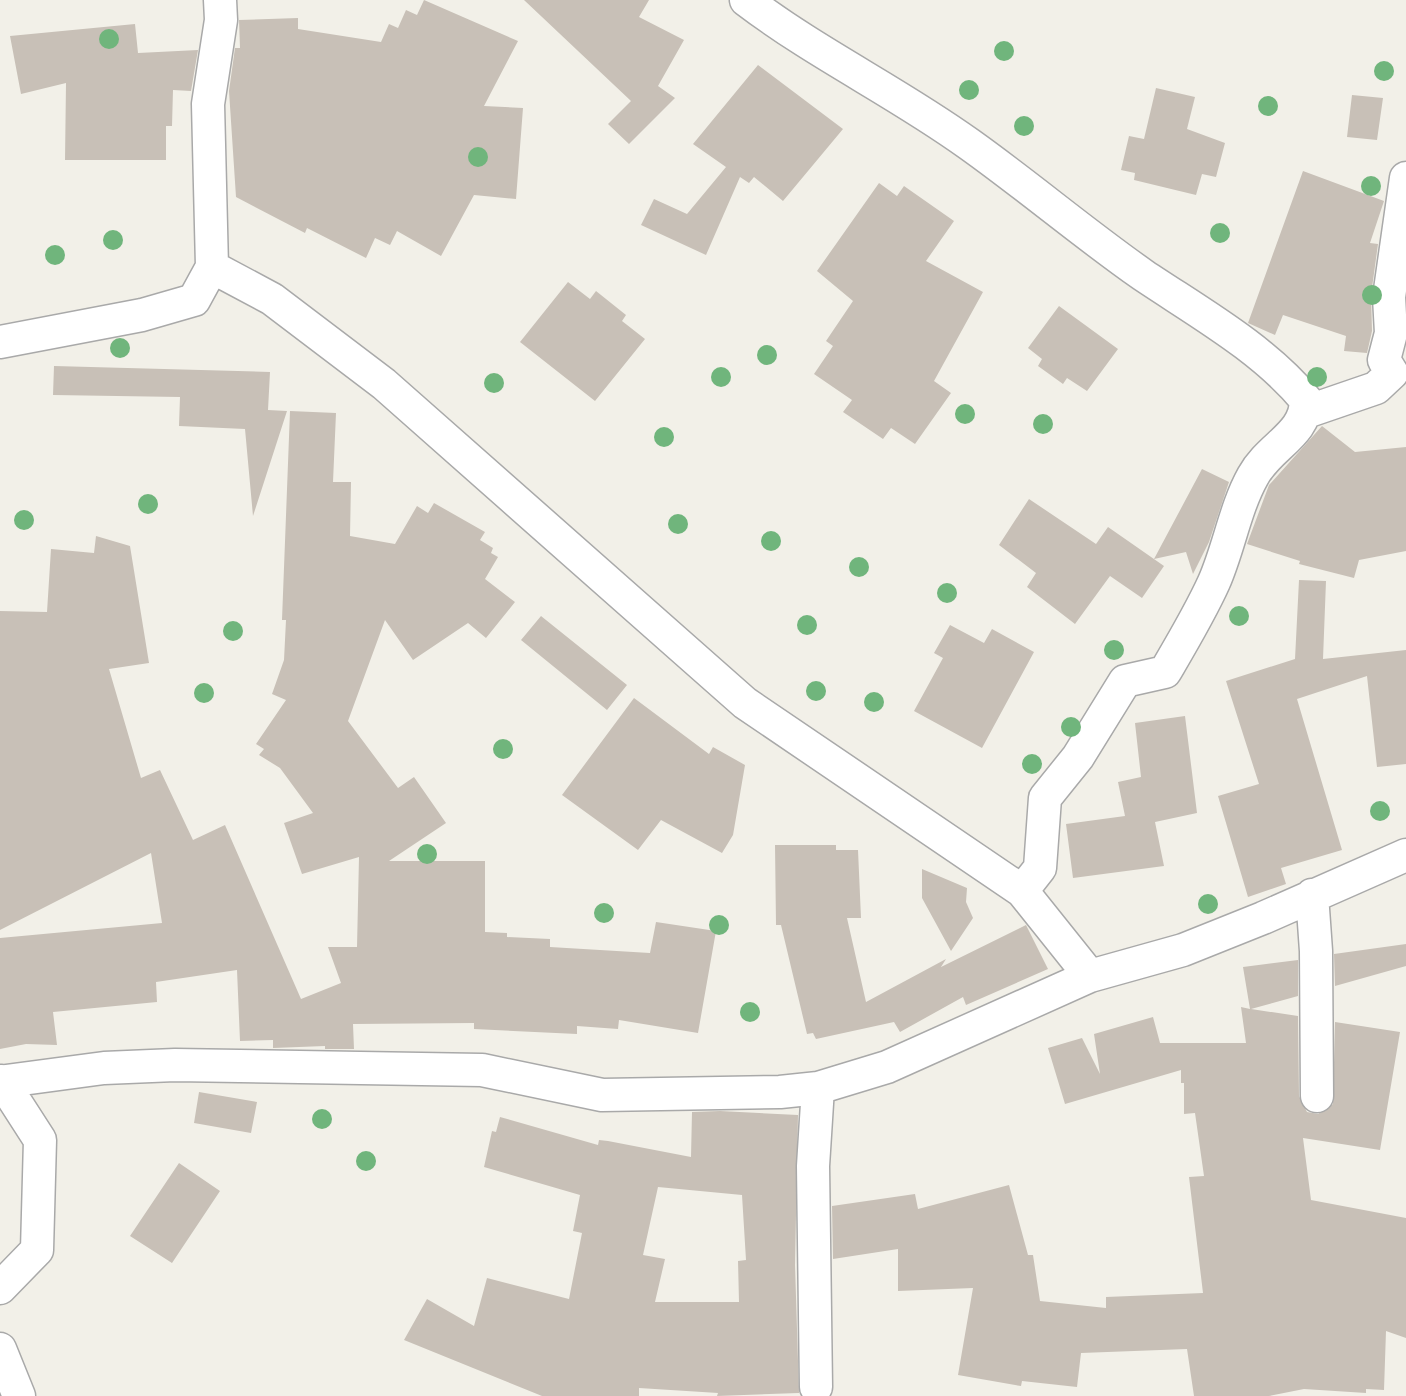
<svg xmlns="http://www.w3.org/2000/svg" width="1406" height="1396" viewBox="0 0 1406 1396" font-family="'Sofia Sans Condensed',sans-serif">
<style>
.building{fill:#c8c0b7;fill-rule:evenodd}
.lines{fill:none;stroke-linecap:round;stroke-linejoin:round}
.street-casing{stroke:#a9a9a9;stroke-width:35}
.street{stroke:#fff;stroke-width:32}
.tree{fill:#70b57c}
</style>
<rect width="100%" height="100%" fill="#f2f0e8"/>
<!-- building -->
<path class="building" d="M424,0l94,41 -34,65 39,2 -7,91 -42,-4 -33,61 -44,-25 -7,14 -15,-7 -9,20 -59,-30 -2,5 -69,-36 -7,-106 6,-43h5l-1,-28 59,-2v11l83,13 8,-18 9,4 8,-18 11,5z
M524,0h125l-10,17 45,23 -26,46 17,12 -46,46 -21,-20 23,-23z
M135,24l3,29 60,-3 -7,41 -18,-1 -1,36h-6v34h-101l1,-77 -45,11 -11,-58z
M758,65l85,64 -60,72 -29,-24 -5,6 -9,-6 -34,78 -65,-30 13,-26 33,15 39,-47 -33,-23z
M1156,88l39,9 -8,32 38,14 -9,34 -14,-3 -6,21 -62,-15 1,-7 -14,-3 8,-34 15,3z
M1352,95l31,3 -6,42 -30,-3z
M1303,171l81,30 -14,42 8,1 -7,51 1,36 -5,22 -23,-2 2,-15 -63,-21 -8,20 -27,-12z
M879,183l18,13 7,-10 50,35 -28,40 57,31 -49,89 17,12 -36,51 -24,-16 -8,11 -40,-27 9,-12 -38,-26 19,-28 -7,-5 27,-40 -36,-30z
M568,282l22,17 6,-8 30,24 -4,6 23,18 -50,62 -75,-59z
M1059,306l59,43 -31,42 -20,-13 -4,6 -25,-18 4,-7 -14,-11z
M54,366l216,6 -2,38 19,1 -34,105 -8,-87 -66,-3 1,-29 -127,-2z
M290,411l46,2 -3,69h18l-1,54 45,8 22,-38 11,7 6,-10 51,29 -5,8 13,8 -2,5 7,4 -13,22 30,23 -29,36 -18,-15 -55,37 -28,-40 -37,101 50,67 16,-11 32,46 -57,38h96v71l22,1v4l43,2v8l100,6 6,-31 60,9 -18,102 -79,-13 -1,9 -41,-3v8l-103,-5v-6l-121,1 1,25h-29v-3l-52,2v-8l-33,1 -3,-71 -81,12 1,20 -104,10 4,33 -31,-1 -26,5v-111l162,-15 -11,-70 -151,77v-319l47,1 4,-63 43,4 2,-17 34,10 19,117 -40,6 32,109 19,-8 33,70 32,-15 76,174 40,-16 -13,-36h29l2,-90 -57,17 -18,-51 29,-10 -33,-45 -21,-13 5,-6 -8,-5 30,-44 -14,-6 12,-34 2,-40h-4z
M1322,426l33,26 51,-5v104l-47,9 -5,18 -55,-14 1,-3 -53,-17 22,-59z
M1202,469l27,13 -20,60 -16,32 -7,-22 -32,7z
M1029,499l67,45 12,-17 56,39 -22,32 -32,-22 -35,48 -48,-37 9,-14 -37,-28z
M1299,580l27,1 -3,78 83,-9v114l-29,3 -10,-91 -70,23 45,151 -61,18 5,16 -38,13 -30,-101 41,-12 -33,-103 69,-22z
M541,616l86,69 -20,25 -86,-70z
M950,625l34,18 8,-14 42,23 -52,96 -68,-37 29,-53 -9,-5z
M634,698l75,56 4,-7 32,18 -12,70 -11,18 -61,-33 -23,30 -76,-55z
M1185,716l12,97 -42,9 9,44 -91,12 -7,-54 59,-8 -7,-34 23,-5 -6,-54z
M775,845h61v5h22l3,68h-14l19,84 80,-43 -5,8 85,-42 22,44 -82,36 -3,-8 -63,35 -6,-10 -78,17 -3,-6 -6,1 -26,-109h-5z
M922,869l45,19 -1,14 7,16 -22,33 -29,-53z
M1406,944v22l-71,20 -1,-32z
M1298,960v36l-47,13 47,7 1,80 8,16 11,2 15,-10 2,-82 65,10 -20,118 -77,-12 8,62 95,18v120l-20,-7 -2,59 -18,-1v4l-62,-4 -35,7h-75l-7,-47 -106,4 -4,34 -55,-6 -1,5 -63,-11 15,-87 -75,3v-42l-65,10 -1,-53 83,-12 3,15 91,-24 19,70h5l7,46 66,7v-11l97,-4 -14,-116 15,-1 -9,-63 -11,1v-31h-3v-13l-116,34 -17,-56 34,-10 18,36 -6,-40 59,-17 7,26h86l-5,-36 9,2 -7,-42z
M199,1092l58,10 -6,31 -57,-10z
M720,1111l78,4 -3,150 4,128 -82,3 1,-3 -79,-5v8h-97l-138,-56 23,-41 47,27 13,-48 82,21 13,-66 -9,-2 7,-36 -96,-28 8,-36 4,1 4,-15 98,28 1,-5 9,1 83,16 1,-45zM658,1187l84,8 4,65 -8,1 1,41h-84l10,-43 -22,-4z
M179,1163l41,28 -48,72 -42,-27z"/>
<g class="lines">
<defs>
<path id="street" d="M220,0l1,20 -13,84 4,163 60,32 112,85 361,319 277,188 68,85
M746,0c71,54 151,92 223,144 59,42 114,89 174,131 55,37 120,73 163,125 0,35 -36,45 -53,76 -18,32 -24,72 -39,106 -14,31 -32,61 -49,90l-40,9 -47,76 -33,41 -5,70 -18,23
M0,342l142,-27 52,-15 18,-33
M1306,412l70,-24 16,-15 -8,-13 7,-27 -2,-36 17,-119
M1312,895l4,56 1,145
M0,1082l104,-14 71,-3 307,5 120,25 178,-3 38,-4 69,-21 203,-91 93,-26 80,-32 143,-63
M0,1288l37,-38 3,-110 -38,-59
M0,1349l19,47
M816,1387l-3,-221 5,-78"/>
</defs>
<!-- street casing -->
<use href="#street" class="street-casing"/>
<!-- street -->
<use href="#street" class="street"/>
</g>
<!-- trees -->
<g class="tree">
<circle cx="109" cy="39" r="10"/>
<circle cx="1004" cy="51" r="10"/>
<circle cx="1384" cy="71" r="10"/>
<circle cx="969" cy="90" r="10"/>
<circle cx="1268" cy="106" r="10"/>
<circle cx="1024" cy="126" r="10"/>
<circle cx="478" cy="157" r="10"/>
<circle cx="1371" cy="186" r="10"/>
<circle cx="1220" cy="233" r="10"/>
<circle cx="113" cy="240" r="10"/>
<circle cx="55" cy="255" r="10"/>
<circle cx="1372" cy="295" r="10"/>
<circle cx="120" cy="348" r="10"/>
<circle cx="767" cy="355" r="10"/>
<circle cx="721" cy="377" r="10"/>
<circle cx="1317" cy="377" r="10"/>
<circle cx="494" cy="383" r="10"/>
<circle cx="965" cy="414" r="10"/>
<circle cx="1043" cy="424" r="10"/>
<circle cx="664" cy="437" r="10"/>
<circle cx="148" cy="504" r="10"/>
<circle cx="24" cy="520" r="10"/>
<circle cx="678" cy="524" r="10"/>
<circle cx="771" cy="541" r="10"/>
<circle cx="859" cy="567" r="10"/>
<circle cx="947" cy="593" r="10"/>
<circle cx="1239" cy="616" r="10"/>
<circle cx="807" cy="625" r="10"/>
<circle cx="233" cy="631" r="10"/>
<circle cx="1114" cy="650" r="10"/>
<circle cx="816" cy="691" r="10"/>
<circle cx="204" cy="693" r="10"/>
<circle cx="874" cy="702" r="10"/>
<circle cx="1071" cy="727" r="10"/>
<circle cx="503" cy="749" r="10"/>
<circle cx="1032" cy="764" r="10"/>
<circle cx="1380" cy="811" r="10"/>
<circle cx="427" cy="854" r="10"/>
<circle cx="1208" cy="904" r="10"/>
<circle cx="604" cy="913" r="10"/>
<circle cx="719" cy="925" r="10"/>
<circle cx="750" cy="1012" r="10"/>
<circle cx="322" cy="1119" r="10"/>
<circle cx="366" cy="1161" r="10"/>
</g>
</svg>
